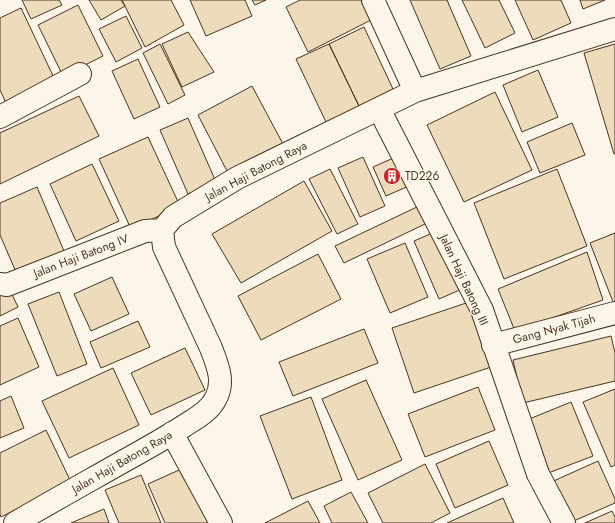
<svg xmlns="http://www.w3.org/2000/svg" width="615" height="523" viewBox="0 0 615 523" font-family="Jost,sans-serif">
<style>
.building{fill:#ecdcbc;stroke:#4a3520}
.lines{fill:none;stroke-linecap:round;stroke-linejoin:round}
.minor-casing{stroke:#4a3520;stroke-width:24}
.minor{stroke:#fbf6e9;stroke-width:22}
.labels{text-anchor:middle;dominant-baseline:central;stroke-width:3;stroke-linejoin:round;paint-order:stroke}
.street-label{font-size:12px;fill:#4a3520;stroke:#fbf6e9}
.poi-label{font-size:12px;fill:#4a3520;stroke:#fbf6e9;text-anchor:start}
</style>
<rect width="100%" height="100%" fill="#fbf6e9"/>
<!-- building -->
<path class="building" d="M22,0h37l3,5 -31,14z
M89,0h32l4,6 -24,14z
M122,0h49l13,25 -39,22z
M190,0h55l7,16 -46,20z
M252,0h14l-11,5z
M300,0h61l10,20 -63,32 -22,-45z
M410,0h37l24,56 -31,13z
M462,0h37l16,33 -30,15z
M515,0h46l10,23 -38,17z
M580,0h25l-22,9z
M78,5l25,51 -40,20 -25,-51z
M21,8l34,72 -49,23 -6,-13v-72z
M126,16l16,32 -26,14 -17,-33z
M364,27l29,62 -34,17 -30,-62z
M188,32l26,40 -32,15 -20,-43z
M160,44l25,51 -17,9 -25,-51z
M329,44l30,62 -33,16 -30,-63z
M615,44v110h-1l-30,-101z
M138,59l22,48 -26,12 -22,-48z
M538,70l20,47 -36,15 -19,-47z
M252,86l31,58 -55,29 -30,-58z
M495,92l37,78 -68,32 -37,-77z
M79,96l20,40 -99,48v-51z
M188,118l28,64 -28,12 -28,-64z
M572,123l13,32 -45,18 -13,-31z
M148,137l32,69 -49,23 -32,-70z
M398,156l13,29 -25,11 -13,-29z
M363,157l22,49 -25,11 -22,-49z
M92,164l27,57 -43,20 -26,-57z
M330,169l28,55 -21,10 -28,-55z
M557,169l30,77 -83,33 -30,-76z
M304,181l28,50 -91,52 -29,-49z
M37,187l27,64 -48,21 -16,-37v-32z
M419,206l8,17 -83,40 -9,-17z
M437,231l25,58 -23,10 -25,-58z
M615,233v74l-25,-64z
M405,243l23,54 -38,16 -23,-54z
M587,252l16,48 -88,31 -17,-42z
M318,254l23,45 -80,41 -23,-44z
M112,277l17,37 -38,17 -17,-37z
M10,290l8,17 -18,9v-22z
M59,292l28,72 -30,12 -29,-72z
M469,302l22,65 -77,26 -22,-65z
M18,318l21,49 -39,18v-59z
M138,321l12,26 -49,21 -11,-26z
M364,329l14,34 -85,33 -14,-34z
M611,336l4,17v28l-92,22 -10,-43z
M185,348l20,42 -54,25 -20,-42z
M113,368l26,57 -70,33 -27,-57z
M366,380l36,80 -44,20 -36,-81z
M478,387l17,43 -70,27 -17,-43z
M615,389v76l-4,2 -28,-65z
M11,396l13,32 -24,10v-37z
M311,397l31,83 -50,19 -32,-83z
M571,402l22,54 -50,19 -21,-53z
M46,430l25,52 -70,35 -1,-3v-61z
M489,441l19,44 -53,23 -19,-44z
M598,461l17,38v4l-46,20 -22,-39z
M425,464l25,49 -19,10h-48l-15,-30z
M188,466l25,57h-48l-17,-39z
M141,475l20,48h-42l-14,-33z
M351,492l17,31h-36l-8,-17z
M503,498l11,25h-67z
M308,501l12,22h-55z
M104,509l5,14h-38z
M612,511l3,6v6h-30z"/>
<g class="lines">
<defs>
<path id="minor" d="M373,0l42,91
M379,109l103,201 56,164 26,49
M0,117l80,-43
M0,284l7,1 138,-54 17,-1
M493,345l122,-32
M172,433l49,90
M15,523c36,-21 72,-41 109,-62 20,-11 41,-23 60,-35 12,-8 26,-15 32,-28 9,-17 1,-34 -5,-50l-47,-101 -2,-17 11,-13 64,-39 178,-87 200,-62"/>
</defs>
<!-- minor casing -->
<use href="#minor" class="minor-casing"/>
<!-- minor -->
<use href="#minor" class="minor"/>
</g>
<!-- icons -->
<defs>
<symbol id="building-disc" viewBox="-11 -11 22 22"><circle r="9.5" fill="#c62828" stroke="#fbf6e9"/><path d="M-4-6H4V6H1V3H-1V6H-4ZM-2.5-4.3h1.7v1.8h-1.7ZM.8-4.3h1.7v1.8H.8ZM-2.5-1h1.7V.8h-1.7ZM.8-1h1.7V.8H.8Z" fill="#fff"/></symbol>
</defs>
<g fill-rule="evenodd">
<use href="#building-disc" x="382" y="166" width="20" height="20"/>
</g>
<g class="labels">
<!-- street labels -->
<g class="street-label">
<text transform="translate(256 171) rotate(-28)">Jalan Haji Batong Raya</text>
<text transform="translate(81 256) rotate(-21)">Jalan Haji Batong IV</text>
<text transform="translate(464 280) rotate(65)">Jalan Haji Batong III</text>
<text transform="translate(554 329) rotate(-15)">Gang Nyak Tijah</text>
<text transform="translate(122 462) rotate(-30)">Jalan Haji Batong Raya</text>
</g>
<!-- poi labels -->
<g class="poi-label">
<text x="405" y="176">TD226</text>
</g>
</g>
</svg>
